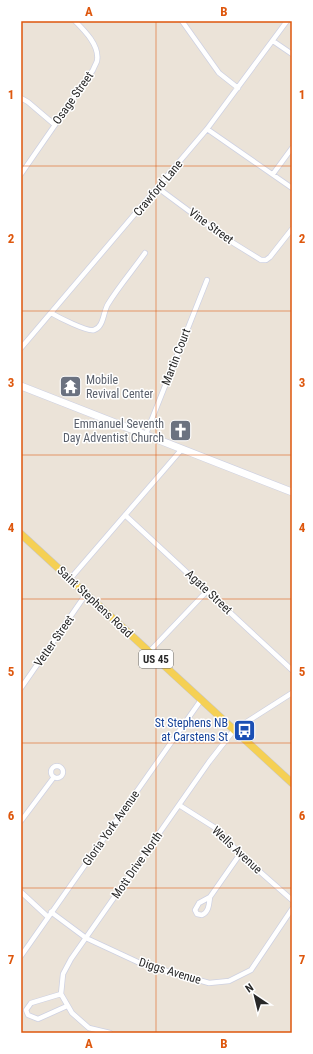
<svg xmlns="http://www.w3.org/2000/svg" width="313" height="1054" viewBox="0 0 313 1054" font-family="'Roboto Condensed',sans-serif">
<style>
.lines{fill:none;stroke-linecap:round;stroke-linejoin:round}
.minor-casing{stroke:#ced1e2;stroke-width:6}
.secondary-casing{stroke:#ced1e2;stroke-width:8}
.primary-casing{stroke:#c7c7c7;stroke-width:8}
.minor{stroke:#fff;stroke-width:4.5}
.secondary{stroke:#fff;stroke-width:7}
.primary{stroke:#f5d054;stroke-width:7}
.grid{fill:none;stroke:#de570d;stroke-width:1;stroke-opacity:0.55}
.labels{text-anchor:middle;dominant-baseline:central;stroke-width:3;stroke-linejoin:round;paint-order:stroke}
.shield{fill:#fff;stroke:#686868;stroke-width:1}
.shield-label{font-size:11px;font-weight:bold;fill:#282828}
.street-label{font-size:12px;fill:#282828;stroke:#fff}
.worship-label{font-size:12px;fill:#5b616d;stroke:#fff;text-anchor:start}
.transit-label{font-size:12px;fill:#164399;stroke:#fff;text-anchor:end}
.neatline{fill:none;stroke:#de570d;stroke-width:1.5}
.grid-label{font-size:13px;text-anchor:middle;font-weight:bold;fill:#de570d}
</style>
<rect width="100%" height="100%" fill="#ebe3d8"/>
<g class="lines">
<defs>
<path id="minor" d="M182,21l37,52 19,15
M273,41l19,13
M21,98l7,4 27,23
M207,129l85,59
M21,174l72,-104c1,-3 3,-6 4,-9 3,-15 -12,-30 -22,-40
M273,174l19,-26
M158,188l69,51 34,21h5l4,-3 22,-28
M51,313c7,4 36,19 43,17 10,-3 9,-18 14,-26 11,-18 25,-34 37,-51
M21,348l186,-219 80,-108
M146,434l61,-154
M125,515l167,155
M70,579l112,-130
M149,652l58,-61
M21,688l65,-94
M51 772a6 6 0 1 1 12 0a6 6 0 1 1-12 0Z
M179,805l38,24 23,25 52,46
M21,821l33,-44
M21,892l27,25
M210,897l30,-43
M210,897c-1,7 -1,15 -8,18l-5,-1 -2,-4 4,-7z
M51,912l35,26 56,26 67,19 20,-2 22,-11 41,-61
M21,956l180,-256
M61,994l-30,9 -5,7 2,5 10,4 29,-13
M110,1033l-21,-5 -17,-15 -11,-19 2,-20 8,-15 138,-197 25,-32 58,-37"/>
<path id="secondary" d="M21,386l271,106"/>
<path id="primary" d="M21,534l271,249"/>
</defs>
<!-- minor casing -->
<use href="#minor" class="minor-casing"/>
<!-- secondary casing -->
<use href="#secondary" class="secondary-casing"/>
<!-- primary casing -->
<use href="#primary" class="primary-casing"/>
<!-- minor -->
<use href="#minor" class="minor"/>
<!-- secondary -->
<use href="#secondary" class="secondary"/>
<!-- primary -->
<use href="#primary" class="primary"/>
</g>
<!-- grid -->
<path class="grid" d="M156,21v1012M21,166h271M21,311h271M21,455h271M21,599h271M21,743h271M21,888h271"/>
<!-- icons -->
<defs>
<symbol id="temple-square" viewBox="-11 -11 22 22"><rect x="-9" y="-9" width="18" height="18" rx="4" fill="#6b7280" stroke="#fff"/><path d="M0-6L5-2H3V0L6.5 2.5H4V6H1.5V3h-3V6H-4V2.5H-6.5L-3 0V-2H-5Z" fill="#fff"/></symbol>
<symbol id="church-square" viewBox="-11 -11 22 22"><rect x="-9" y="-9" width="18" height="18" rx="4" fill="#6b7280" stroke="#fff"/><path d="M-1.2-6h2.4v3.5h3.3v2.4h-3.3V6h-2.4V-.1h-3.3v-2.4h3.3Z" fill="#fff"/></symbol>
<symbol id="bus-square" viewBox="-11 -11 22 22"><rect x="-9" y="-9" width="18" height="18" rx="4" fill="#1a4fb4" stroke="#fff"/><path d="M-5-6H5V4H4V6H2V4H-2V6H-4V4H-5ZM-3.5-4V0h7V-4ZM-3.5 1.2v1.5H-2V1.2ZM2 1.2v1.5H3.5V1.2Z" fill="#fff"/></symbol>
</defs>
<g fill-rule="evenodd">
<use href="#temple-square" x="58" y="374" width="25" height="25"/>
<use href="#church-square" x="168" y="418" width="25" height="25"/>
<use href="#bus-square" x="232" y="718" width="25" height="25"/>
</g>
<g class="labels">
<!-- shield labels -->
<rect class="shield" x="139" y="650" width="34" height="18" rx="3"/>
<g class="shield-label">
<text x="156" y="659">US 45</text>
</g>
<!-- street labels -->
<g class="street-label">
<text transform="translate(73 98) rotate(-55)">Osage Street</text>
<text transform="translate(158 188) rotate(-50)">Crawford Lane</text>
<text transform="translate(211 226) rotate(36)">Vine Street</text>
<text transform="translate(176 357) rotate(-69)">Martin Court</text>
<text transform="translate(209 592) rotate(43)">Agate Street</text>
<text transform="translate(95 602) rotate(43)">Saint Stephens Road</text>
<text transform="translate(54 641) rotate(-55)">Vetter Street</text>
<text transform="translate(111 828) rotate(-55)">Gloria York Avenue</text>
<text transform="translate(237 850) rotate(43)">Wells Avenue</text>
<text transform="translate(137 865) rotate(-55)">Mott Drive North</text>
<text transform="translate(170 971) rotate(17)">Diggs Avenue</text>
</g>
<!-- worship labels -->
<g class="worship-label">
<text x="86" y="380">Mobile<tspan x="86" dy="14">Revival Center</tspan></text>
<text x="164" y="424" text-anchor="end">Emmanuel Seventh<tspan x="164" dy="14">Day Adventist Church</tspan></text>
</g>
<!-- transit labels -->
<g class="transit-label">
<text x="228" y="723">St Stephens NB<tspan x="228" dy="14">at Carstens St</tspan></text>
</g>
</g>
<!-- border -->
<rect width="313" height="1054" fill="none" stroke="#ffffff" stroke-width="44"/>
<!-- north arrow -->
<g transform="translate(255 996) rotate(325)" stroke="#ffffff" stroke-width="3" paint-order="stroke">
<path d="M0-3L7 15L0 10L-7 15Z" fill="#282828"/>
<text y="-6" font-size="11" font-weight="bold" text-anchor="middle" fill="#282828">N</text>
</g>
<rect x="22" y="22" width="269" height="1010" class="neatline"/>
<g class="grid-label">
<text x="89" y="16">A</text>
<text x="224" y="16">B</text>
<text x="11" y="99">1</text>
<text x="302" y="99">1</text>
<text x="11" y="243">2</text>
<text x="302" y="243">2</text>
<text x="11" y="387">3</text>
<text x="302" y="387">3</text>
<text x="11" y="532">4</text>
<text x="302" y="532">4</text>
<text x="11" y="676">5</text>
<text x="302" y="676">5</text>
<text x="11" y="820">6</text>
<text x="302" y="820">6</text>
<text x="11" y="964">7</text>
<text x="302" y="964">7</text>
<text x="89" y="1048">A</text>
<text x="224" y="1048">B</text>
</g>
</svg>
